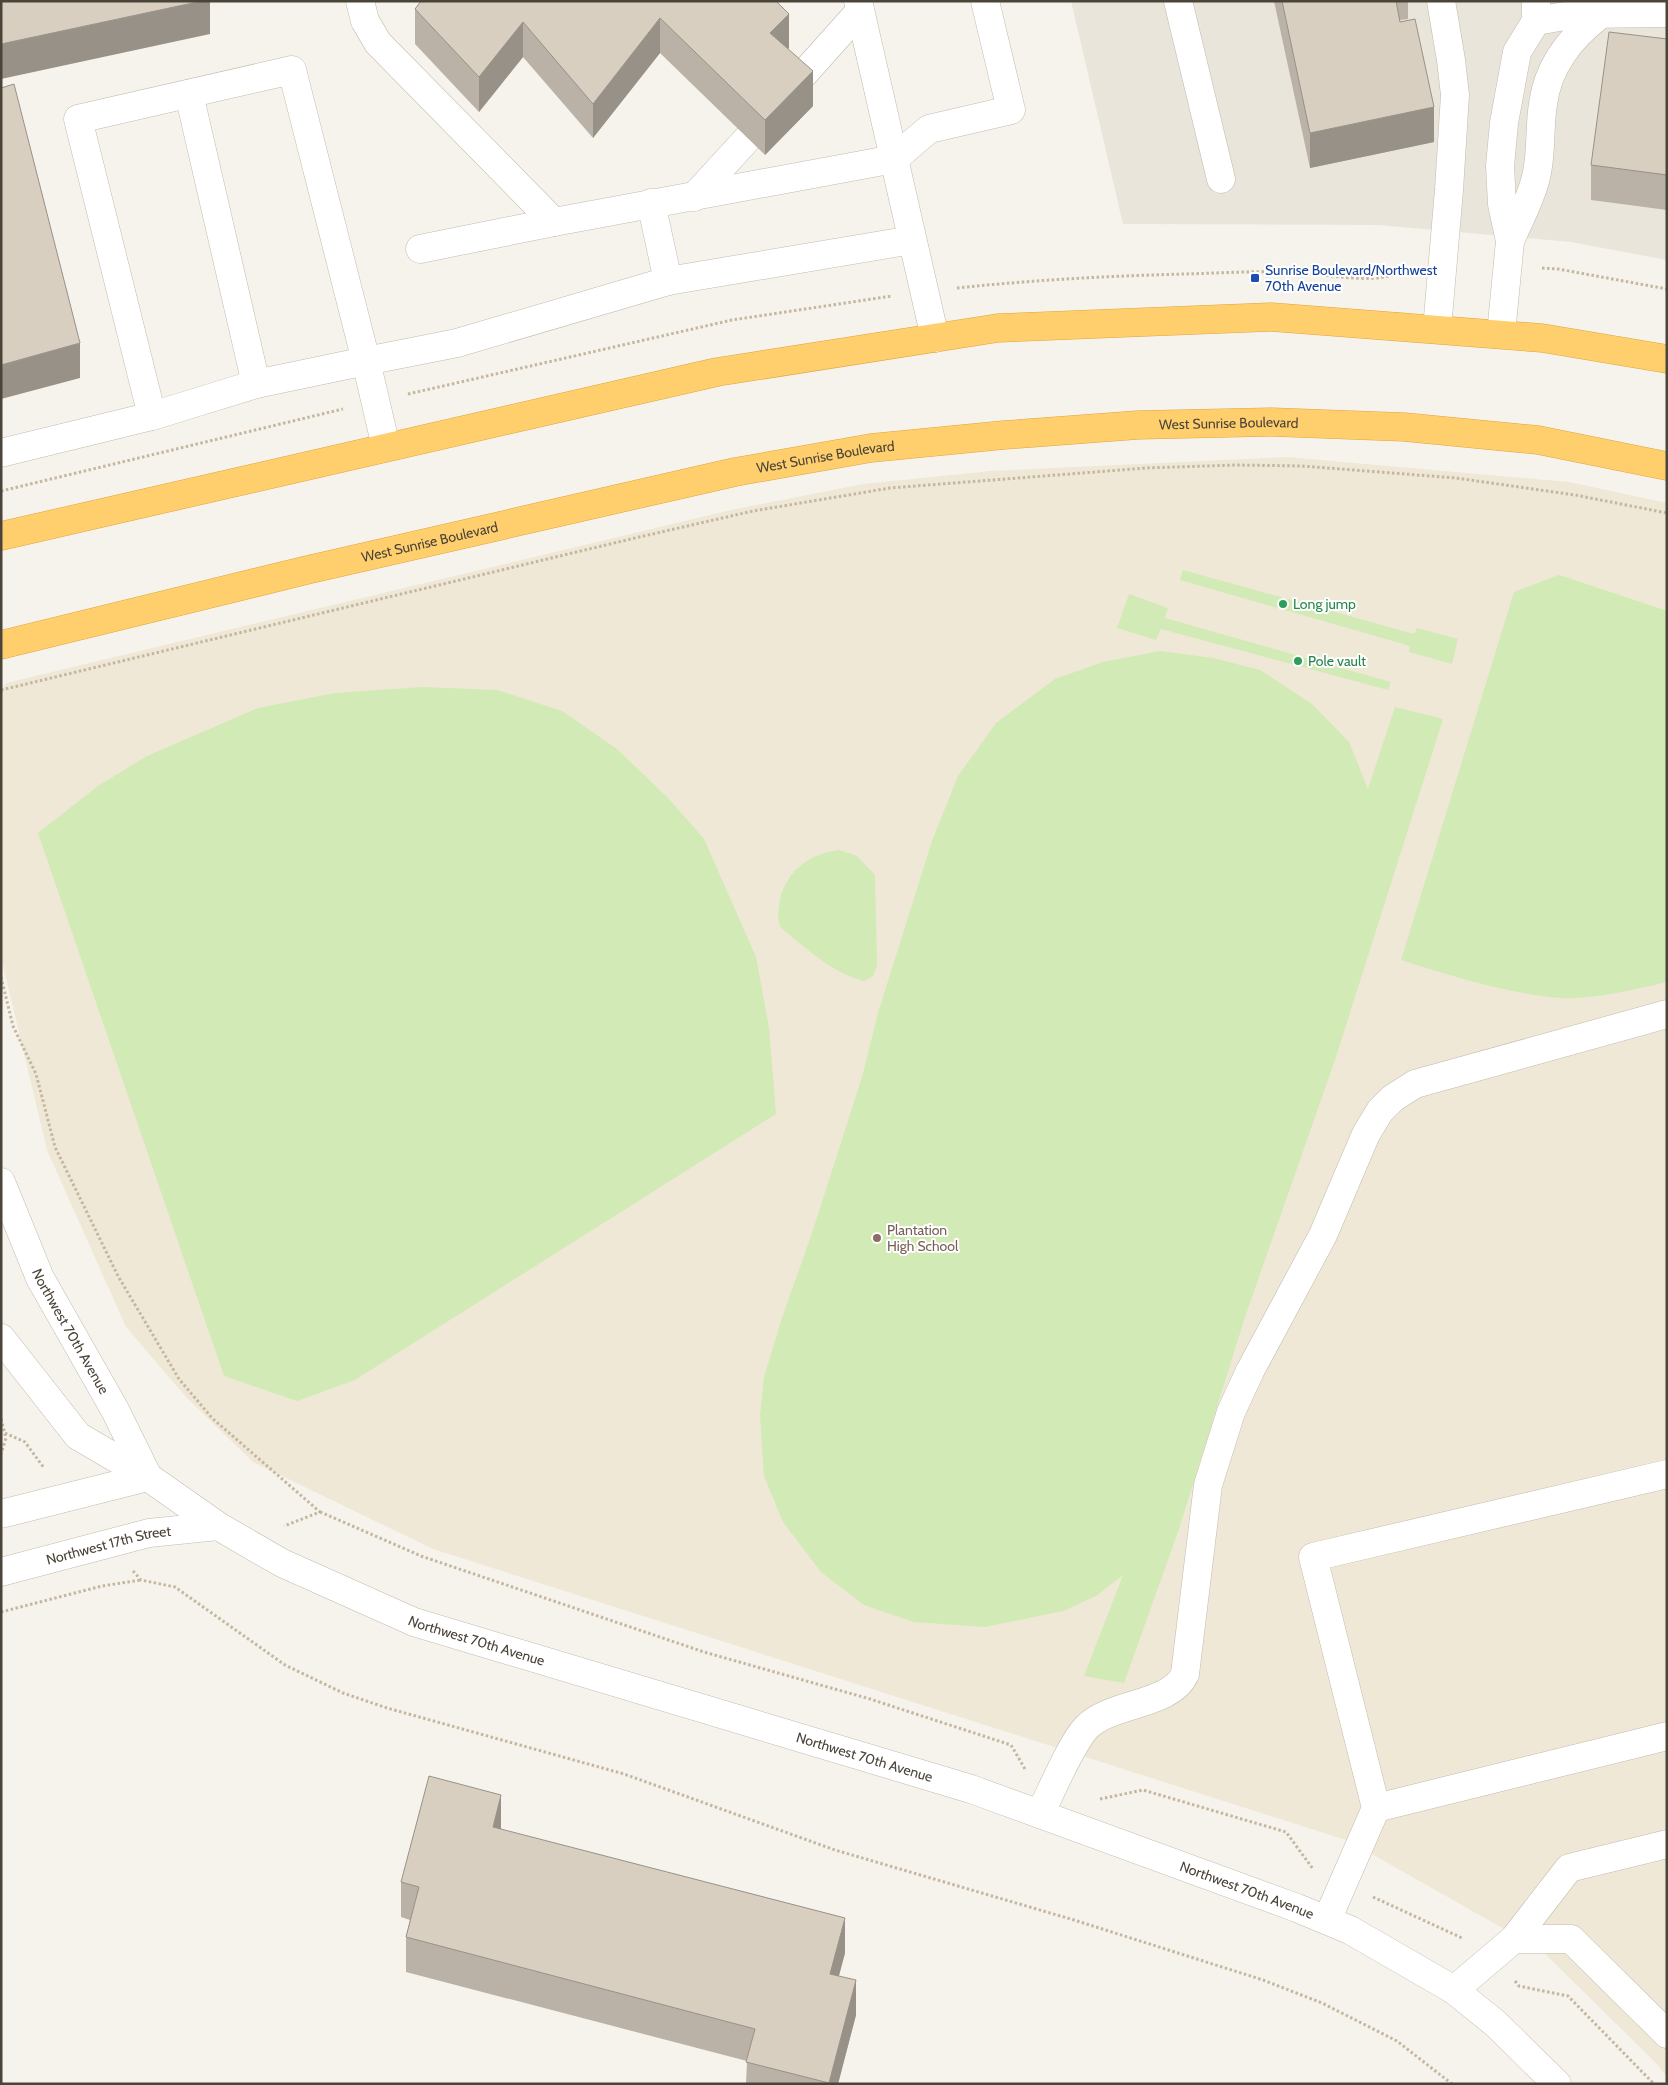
<svg xmlns="http://www.w3.org/2000/svg" width="1668" height="2085" viewBox="0 0 1668 2085" font-family="Cabin,sans-serif">
<style>
.residential{fill:#eae5da}
.education{fill:#efe8d6}
.pitch{fill:#d2eab5}
.lines{fill:none;stroke-linecap:round;stroke-linejoin:round}
.minor-casing{stroke:#c2bbae;stroke-width:29}
.highway-casing{stroke:#e0a43c;stroke-width:29}
.path{stroke:#c4b79f;stroke-width:3;stroke-dasharray:2.5 2.5;stroke-linecap:butt}
.minor{stroke:#fff;stroke-width:28}
.highway{stroke:#ffcf6e;stroke-width:28}
.wall{fill:#bab2a6}
.shaded-wall{fill:#979187}
.building{fill:#d8cfc1;stroke:#979187}
.transit-dot{fill:#1a4fb4;stroke:#fff;stroke-width:2}
.leisure-dot{fill:#2e9e5b;stroke:#fff;stroke-width:2}
.education-dot{fill:#8d6e63;stroke:#fff;stroke-width:2}
.labels{text-anchor:middle;dominant-baseline:central;stroke-width:4;stroke-linejoin:round;paint-order:stroke}
.transit-label{font-size:14px;fill:#164399;stroke:#fff;text-anchor:start}
.street-label{font-size:14px;fill:#4b4439;stroke:#fff}
.leisure-label{font-size:14px;fill:#27864d;stroke:#fff;text-anchor:start}
.education-label{font-size:14px;fill:#785e54;stroke:#fff;text-anchor:start}
</style>
<rect width="100%" height="100%" fill="#f6f3ec"/>
<!-- residential -->
<path class="residential" d="M1071,1h596v259l-96,-18 -193,-17 -255,-1z"/>
<!-- education -->
<path class="education" d="M1287,457l282,25 98,21v1574l-12,-15 -114,-112 -192,-109 -916,-292 -180,-87 -66,-64 -61,-71 -79,-177 -46,-193v-265l5,-9 725,-173 132,-26 128,-13z"/>
<!-- pitch -->
<path class="pitch" d="M1183,570l231,64 3,-6 41,11 -6,25 -43,-12 1,-6 -230,-66z
M1559,575l108,36v371c-29,7 -77,18 -106,16 -57,-5 -106,-21 -160,-38l113,-368z
M1129,594l39,14 -3,10 226,64 -3,8 -227,-61 -5,11 -39,-12z
M1160,651l53,7 47,12 52,34 37,38 19,47 27,-82 48,12 -107,338 -91,260 -66,212 -55,154 -40,-7 39,-101 -27,21 -33,15 -78,16 -71,-5 -50,-17 -43,-33 -38,-50 -19,-46 -4,-61 4,-38 17,-56 31,-88 50,-156 16,-64 54,-172 26,-65 38,-53 59,-44 48,-17z
M422,687l75,3 65,21 55,38 50,48 37,42 52,118 13,71 7,86 -421,266 -58,21 -73,-25 -186,-543 60,-47 49,-30 111,-48 77,-15z
M839,850l18,6 18,19 2,90 -4,11 -9,5c-32,-8 -58,-33 -83,-53 -4,-8 -3,-13 -2,-22 4,-33 29,-52 60,-56z"/>
<g class="lines">
<defs>
<g id="minor">
<path d="M360,1l5,20 13,22 176,179 340,-63 35,-30 82,-19 -26,-109"/>
<path d="M858,1l77,337"/>
<path d="M1178,1l43,178"/>
<path d="M1536,21l41,-7 90,-1"/>
<path d="M292,70l74,291 -110,23 -104,32 -74,-297z"/>
<path d="M792,87l68,-76"/>
<path d="M189,94l67,290"/>
<path d="M694,197l54,-59"/>
<path d="M651,203l17,78"/>
<path d="M1510,241c9,-21 21,-42 26,-64 6,-24 3,-49 7,-73 5,-39 28,-67 58,-90"/>
<path d="M420,249l134,-27"/>
<path d="M1437,329l12,-139 6,-95 -4,-35 -10,-59"/>
<path d="M1501,334l9,-93 -8,-37 -2,-38 4,-43 13,-71 19,-31v-20"/>
<path d="M386,447l-20,-86 91,-18 211,-62 244,-41"/>
<path d="M1,453l151,-37"/>
<path id="s1" d="M1,1182l39,96 75,132 33,67"/>
<path id="s2" d="M1,1338l77,98 70,41 70,49 64,37 132,59 557,167 326,119 53,22 104,60 42,34 61,60"/>
<path d="M1,1514l147,-37"/>
<path id="s3" d="M1,1572l148,-39 69,-7"/>
<path d="M1376,1808l291,-72"/>
<path d="M1040,1814c11,-22 31,-70 46,-86 24,-26 85,-22 99,-54l23,-189 23,-73 19,-41 73,-136 43,-101 14,-23 13,-13 22,-14 252,-70"/>
<path d="M1327,1920l49,-112 -63,-251 354,-83"/>
<path d="M1514,1939h57l96,95"/>
<path d="M1454,1990l60,-51 55,-71 98,-24"/>
</g>
<g id="highway">
<path d="M1,536l716,-164 281,-44 273,-11 271,21 125,21"/>
<path id="s4" d="M1,645l306,-75 428,-98 136,-24 133,-13 134,-10 133,-3 133,5 134,13 129,26"/>
</g>
</defs>
<!-- minor casing -->
<use href="#minor" class="minor-casing"/>
<!-- highway casing -->
<use href="#highway" class="highway-casing"/>
<!-- path -->
<path class="path" d="M1542,268l16,1 109,20
M957,288c76,-8 151,-12 227,-14 40,-1 81,-4 121,-1 28,2 81,14 102,-6
M408,394l324,-74 160,-24
M1,491l342,-82
M1,690l634,-152 118,-27 137,-23 256,-20 90,-3 66,1 154,12 119,17 92,18
M1,977l12,49 23,48 19,73 63,129 61,103 33,39 108,94 -36,14
M1,1419l5,19 -5,16
M5,1433l20,9 19,26
M320,1512l101,44 283,96 166,47 141,46 14,24
M133,1571l8,9 34,7 110,78 58,28 44,15 237,66 211,76 239,70 189,60 59,23 75,38 55,43
M1,1612l101,-26 39,-6
M1100,1799l43,-9 143,42 27,37
M1373,1897l89,41
M1515,1981l4,5 49,10 86,88"/>
<!-- minor -->
<use href="#minor" class="minor"/>
<!-- highway -->
<use href="#highway" class="highway"/>
</g>
<!-- wall -->
<path class="wall" d="M776,1l12,48 25,57 -48,49 -105,-102 -67,85 -70,-81 -44,55 -64,-68v-35z
M1274,1h134v18l-8,1 34,122 -124,26z
M1667,39v171l-76,-10v-35z
M501,1829l344,124 -6,23 17,39 -18,69h-92l1,-23 -341,-89v-35l4,-17 -9,-3v-35z"/>
<!-- shaded-wall -->
<path class="shaded-wall" d="M202,1h8v33l-209,45v-35z
M789,14v34l-19,20v-35z
M660,18v35l-67,85v-34z
M523,22v35l-44,55v-35z
M813,71v35l-48,49v-35z
M1434,107v35l-124,26v-35z
M80,343v35l-79,21v-34z
M501,1795v35l-8,-3z
M845,1918v35l-15,55v-34z
M856,1980v35l-18,69h-9z"/>
<!-- building -->
<path class="building" d="M1,1h201l-201,43z
M421,1h355l13,13 -19,19 43,38 -48,49 -105,-102 -67,86 -70,-82 -44,55 -64,-68z
M1282,1h114l4,21 15,-3 19,88 -124,26z
M1609,32l58,7v136l-76,-10z
M14,84l66,259 -79,22v-277z
M429,1776l72,19 -8,32 352,91 -15,56 26,6 -27,103 -83,-21 9,-33 -349,-92 13,-50 -18,-5z"/>
<!-- markers -->
<rect class="transit-dot" x="1250" y="273" width="10" height="10" rx="2.5"/>
<g class="leisure-dot">
<circle cx="1283" cy="604" r="5"/>
<circle cx="1298" cy="661" r="5"/>
</g>
<circle class="education-dot" cx="877" cy="1238" r="5"/>
<g class="labels">
<!-- transit labels -->
<g class="transit-label">
<text x="1265" y="270">Sunrise Boulevard/Northwest<tspan x="1265" dy="16">70th Avenue</tspan></text>
</g>
<!-- street labels -->
<g class="street-label">
<text stroke="none"><textPath href="#s4" startOffset="1251">West Sunrise Boulevard</textPath></text>
<text stroke="none"><textPath href="#s4" startOffset="846">West Sunrise Boulevard</textPath></text>
<text stroke="none"><textPath href="#s4" startOffset="441">West Sunrise Boulevard</textPath></text>
<text stroke="none"><textPath href="#s1" startOffset="165">Northwest 70th Avenue</textPath></text>
<text stroke="none"><textPath href="#s3" startOffset="111">Northwest 17th Street</textPath></text>
<text stroke="none"><textPath href="#s2" startOffset="575">Northwest 70th Avenue</textPath></text>
<text stroke="none"><textPath href="#s2" startOffset="980">Northwest 70th Avenue</textPath></text>
<text stroke="none"><textPath href="#s2" startOffset="1385">Northwest 70th Avenue</textPath></text>
</g>
<!-- leisure labels -->
<g class="leisure-label">
<text x="1293" y="604">Long jump</text>
<text x="1308" y="661">Pole vault</text>
</g>
<!-- education labels -->
<g class="education-label">
<text x="887" y="1230">Plantation<tspan x="887" dy="16">High School</tspan></text>
</g>
</g>
<!-- border -->
<rect width="1668" height="2085" fill="none" stroke="#4b4439" stroke-width="5"/>
</svg>
